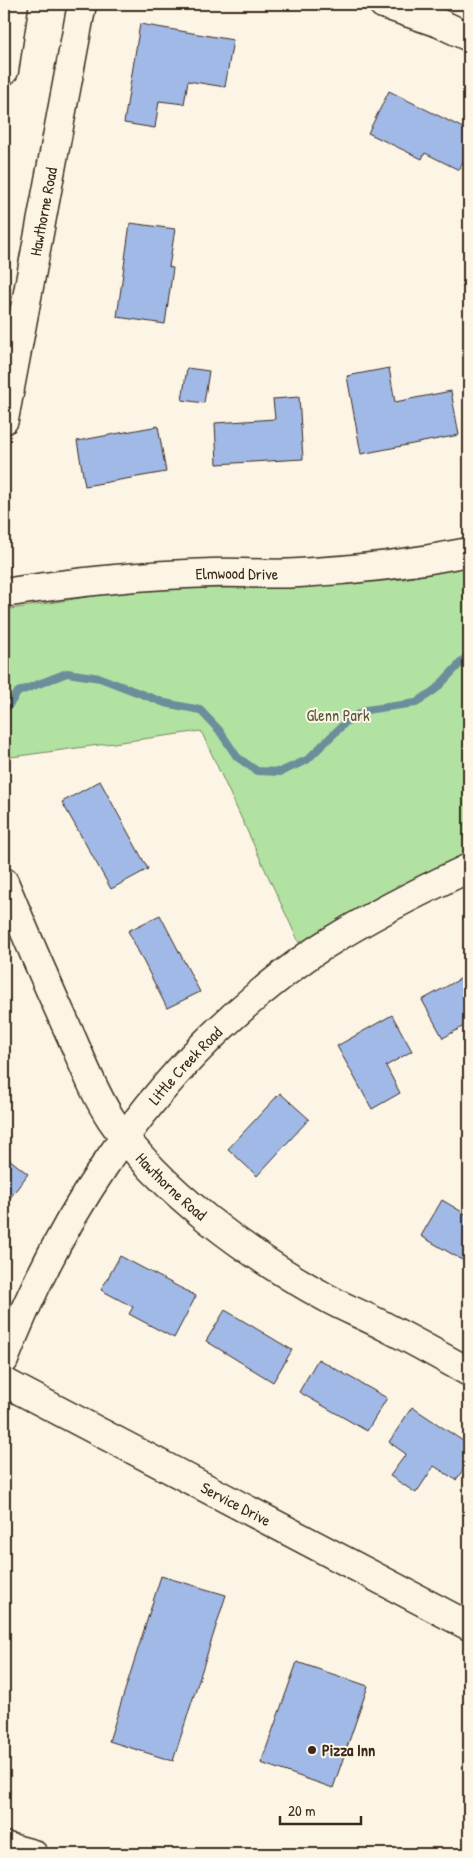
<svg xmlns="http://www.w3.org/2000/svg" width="473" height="1858" viewBox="0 0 473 1858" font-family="'Patrick Hand',sans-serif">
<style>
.green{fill:#b1e2a2;stroke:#768660}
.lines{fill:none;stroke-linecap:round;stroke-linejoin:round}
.stream{stroke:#6c8e9b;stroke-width:8}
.building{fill:#a1b9e6;stroke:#3b2a1e}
.street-casing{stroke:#3b2a1e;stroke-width:31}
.primary-casing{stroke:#3b2a1e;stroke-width:31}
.street{stroke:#fcf5e5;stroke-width:28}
.primary{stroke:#fcf5e5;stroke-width:28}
.poi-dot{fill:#3b2a1e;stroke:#fcf5e5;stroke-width:2}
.labels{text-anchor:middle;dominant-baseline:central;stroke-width:4;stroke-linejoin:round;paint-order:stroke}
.street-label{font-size:16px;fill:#3b2a1e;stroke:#fcf5e5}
.park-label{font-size:16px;fill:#58583f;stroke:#fcf5e5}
.poi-label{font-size:16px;font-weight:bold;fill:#3b2a1e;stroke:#fcf5e5;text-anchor:start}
</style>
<rect width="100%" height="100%" fill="#fcf5e5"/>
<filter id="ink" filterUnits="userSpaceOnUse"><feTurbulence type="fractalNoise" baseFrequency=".02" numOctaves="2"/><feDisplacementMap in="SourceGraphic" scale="10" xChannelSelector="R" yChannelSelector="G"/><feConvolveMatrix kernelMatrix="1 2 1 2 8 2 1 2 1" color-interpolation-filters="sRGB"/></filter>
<g filter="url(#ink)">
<!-- green -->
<path class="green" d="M469,564v291l-168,92 -100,-216 -197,27v-148l134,-21 147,-2 120,-8z"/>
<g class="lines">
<!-- stream -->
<path class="stream" d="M4,712l14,-20 49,-19 33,5 65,25 35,7 19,20 18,27 20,14 23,1 27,-12 40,-39 19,-11 50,-7 20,-14 33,-35"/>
</g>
<!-- building -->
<path class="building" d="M140,24l93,16 -8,47 -37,-6 -4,23 -25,-3 -4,27 -31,-5z
M389,91l80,40v18l-10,21 -34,-17 -3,6 -54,-26z
M130,223l45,6 -6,38 4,1 -8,56 -48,-7z
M187,368l22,3 -5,32 -22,-3z
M389,368l6,34 56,-11 8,44 -98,19 -14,-78z
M299,397l4,62 -86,5 -2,-41 60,-4 -2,-20z
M158,426l8,46 -81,14 -8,-45z
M100,781l48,88 -37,20 -49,-87z
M160,915l40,77 -33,16 -39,-77z
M469,974v49l-26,15 -21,-38z
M392,1015l20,36 -26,15 14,27 -28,16 -35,-63z
M280,1093l29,26 -52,57 -29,-27z
M4,1155l24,19 -24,32z
M442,1200l27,16v48l-48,-28z
M120,1256l76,40 -22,42 -45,-24 4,-7 -32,-17z
M225,1310l67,40 -19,32 -67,-41z
M318,1359l69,39 -20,33 -68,-39z
M412,1407l57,38v16l-13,19 -22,-14 -18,27 -26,-17 16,-22 -17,-12z
M161,1576l65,19 -53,166 -64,-20z
M297,1662l71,24 -35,102 -72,-25z"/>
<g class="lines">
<defs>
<g id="street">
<path d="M383,4l56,19 30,14"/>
<path d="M4,71l10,-67"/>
<path id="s1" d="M4,420l78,-416"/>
<path id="s2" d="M4,593c69,-11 138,-18 208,-20 29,-1 58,2 87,0 57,-3 115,-10 170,-21"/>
<path id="s3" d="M4,882c21,51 43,102 66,152 13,29 24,59 41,85 49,72 138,136 214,178 19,11 41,19 61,30 28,14 56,30 83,45"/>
<path id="s4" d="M4,1360c53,-138 136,-266 250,-362 23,-19 46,-38 72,-54 46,-29 94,-53 143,-76"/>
<path id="s5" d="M4,1382l465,244"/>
</g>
<path id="primary" d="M4,1846l29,8"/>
</defs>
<!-- street casing -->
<use href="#street" class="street-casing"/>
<!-- primary casing -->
<use href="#primary" class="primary-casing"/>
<!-- street -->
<use href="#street" class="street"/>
<!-- primary -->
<use href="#primary" class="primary"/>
</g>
</g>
<!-- markers -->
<circle class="poi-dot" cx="312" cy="1750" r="5"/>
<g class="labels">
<!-- street labels -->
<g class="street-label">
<text stroke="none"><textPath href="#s1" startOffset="212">Hawthorne Road</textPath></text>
<text stroke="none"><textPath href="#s2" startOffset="234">Elmwood Drive</textPath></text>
<text stroke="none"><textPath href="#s4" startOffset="348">Little Creek Road</textPath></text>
<text stroke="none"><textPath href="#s3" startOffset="351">Hawthorne Road</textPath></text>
<text stroke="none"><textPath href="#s5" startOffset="262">Service Drive</textPath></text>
</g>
<!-- park labels -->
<g class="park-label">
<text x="338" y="715">Glenn Park</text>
</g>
<!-- poi labels -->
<g class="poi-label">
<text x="322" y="1750">Pizza Inn</text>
</g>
</g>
<!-- margin -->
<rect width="473" height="1858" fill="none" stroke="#fcf5e5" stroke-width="20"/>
<rect x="10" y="10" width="453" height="1838" fill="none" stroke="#3b2a1e" stroke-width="2" filter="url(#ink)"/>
<!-- scale -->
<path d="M280 1816v8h81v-8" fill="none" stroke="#3b2a1e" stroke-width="2.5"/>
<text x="288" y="1816" font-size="15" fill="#3b2a1e" stroke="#fcf5e5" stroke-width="4" paint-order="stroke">20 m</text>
</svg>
